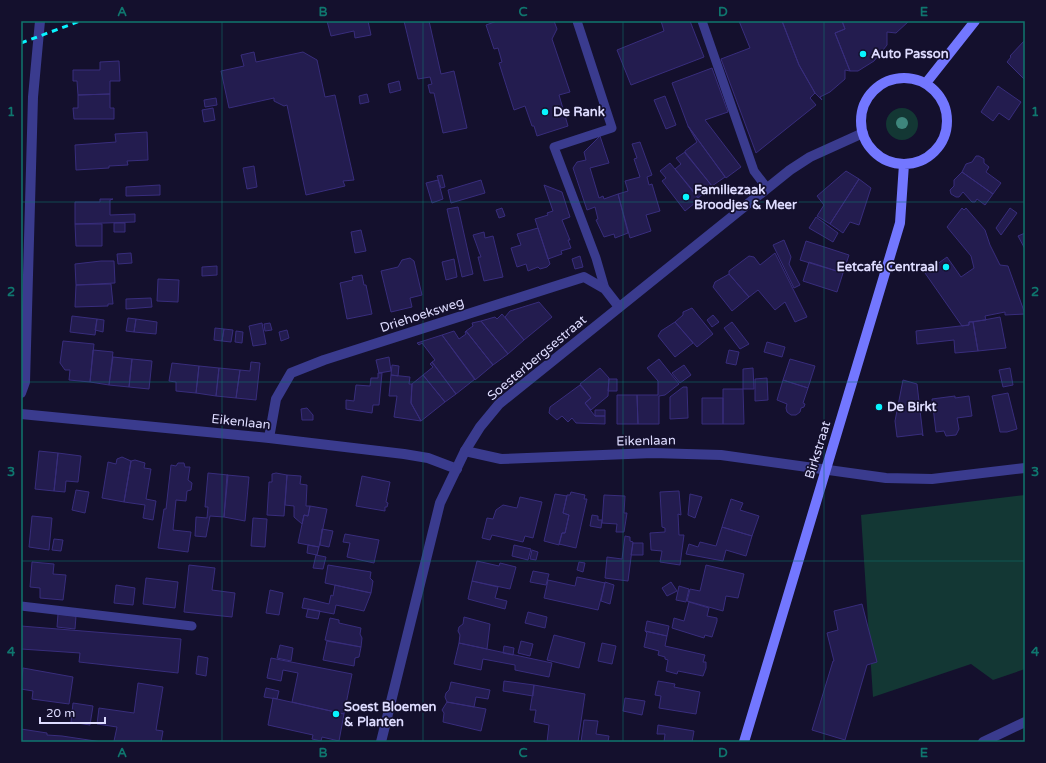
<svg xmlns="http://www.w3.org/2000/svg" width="1046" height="763" viewBox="0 0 1046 763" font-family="'Varela Round',sans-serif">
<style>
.green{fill:#133734}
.building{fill:#231c4f;stroke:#382d7c}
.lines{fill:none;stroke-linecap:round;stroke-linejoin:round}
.service{stroke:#3a3b8e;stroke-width:9}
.minor{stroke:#3a3b8e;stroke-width:10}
.tertiary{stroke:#3a3b8e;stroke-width:10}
.secondary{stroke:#7377ff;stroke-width:10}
.rail{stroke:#08f4ff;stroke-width:3;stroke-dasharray:6 5;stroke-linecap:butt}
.tree{fill:#3e867c}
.grid{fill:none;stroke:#0f766e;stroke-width:1;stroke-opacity:0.55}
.poi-dot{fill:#08f4ff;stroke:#14102d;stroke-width:1.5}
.labels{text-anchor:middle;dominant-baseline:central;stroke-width:3.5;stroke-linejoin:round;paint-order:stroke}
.poi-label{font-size:13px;font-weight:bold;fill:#dedcff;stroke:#14102d;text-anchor:start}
.street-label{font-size:13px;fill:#dedcff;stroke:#14102d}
.neatline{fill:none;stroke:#0f766e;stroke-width:1.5}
.grid-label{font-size:13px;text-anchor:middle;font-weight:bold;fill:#0f766e}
</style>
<rect width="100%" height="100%" fill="#14102d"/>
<!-- green -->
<path class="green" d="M886 124a16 16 0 1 1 32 0a16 16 0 1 1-32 0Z
M1025,495v174l-32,11 -22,-16 -98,33 -12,-182z"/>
<!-- building -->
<path class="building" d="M327,21h41l3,14 -16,3 -1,-7 -23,5z
M404,21h25l12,53 13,-3 13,57 -24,5 -9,-40h-4l-2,-8 4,-1 -2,-7 -12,2z
M554,21l3,8 -5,10 18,53 -11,3 9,31 -31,10 -3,-10h-2l-7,-20 -11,4 -15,-47 3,-1 -4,-14 -4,1 -8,-24 11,-4z
M661,21h29l14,36 -73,28 -14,-35 47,-19z
M739,21h43l17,44 16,28 -5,5 6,7 -60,48 -35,-94 29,-11z
M782,21h60l3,8 -10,4 15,38 -5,-1v9l-15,13 -10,5 2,3 -7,-7 -16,-28z
M842,21h67l-13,12 -9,-1v13l-13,16 -16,10h-8l-15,-38 10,-4z
M1025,40v40l-18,-18 4,-5 -1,-1z
M254,52l2,10 47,-10 14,8 8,37 10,-2 19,85 -11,1 2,5 -39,9 -19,-90 -3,1 -10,-5v-3l-45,10 -8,-37 23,-5 -3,-11z
M119,61l1,20h-10v13l-32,1 -1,-14h-4v-11h27v-8z
M712,68l16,44 -23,8 36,47 -15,11 -38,-52 -16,-43z
M399,81l2,9 -11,3 -2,-9z
M998,86l23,16 -12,18 -10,-7 -6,8 -12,-9z
M110,94v14h4v11h-40l-1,-11h5v-13z
M367,94l2,8 -9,2 -1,-8z
M665,96l11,29 -10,4 -12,-29z
M216,98l1,7 -12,2 -1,-7z
M213,108l2,12 -11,2 -2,-12z
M688,126l37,51 -13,9 -27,-33v-2l12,-9z
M147,132l1,28 -21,1 1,4 -19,1v2l-33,2 -1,-25 41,-3 -1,-8z
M600,136l9,27 -19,5 9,30 4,-2 1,3 14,-5 10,39 -13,5 -1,-4 -10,3 -8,-17 2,-1 -3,-12 -8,3 -14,-42 4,-6 9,-2 -2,-8z
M640,142l12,33 -5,2 2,8 3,-1 8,27 -14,4 5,16 -21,7 -12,-44 10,-3 -3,-10 15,-4 -6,-18 3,-1 -5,-14z
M685,152l27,34 -14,12 -23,-29 6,-5 -5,-6z
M976,156h3l5,3v4l5,4 -3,5 15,11 -8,11 -31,-22 4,-8 6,-2z
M670,163l30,36 -15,12 -23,-30 4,-3 -6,-7z
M254,166l3,21 -10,2 -4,-21z
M846,171l13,8 -29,45 -13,-8 7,-11 -7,-9z
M962,172l31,22 -8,11 -8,-6 -2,3h-3l-9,-10 -4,5h-3l-5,-3 -1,-4 4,-4v-6z
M442,175l3,12 -4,1 -4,-12z
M859,179l12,9 -12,37 -9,-3 -7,11 -13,-9z
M438,180l5,19 -11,4 -6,-20z
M481,180l4,13 -34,10 -3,-13z
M160,185v10l-34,1v-9z
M544,185l18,7 8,25 -8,3 8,20h-2l3,8 -10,3 1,3 -14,5 -13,-40 13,-4 -1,-2 6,-2z
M100,199h13l-3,1v15l25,-1v8l-60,2v-22h25z
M458,207l15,67 -11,3 -15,-68z
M502,208l3,8 -6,2 -3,-8z
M962,208l2,2 2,-2 19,22 5,15 10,20 8,1 17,48 -20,1v-3l-20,4 1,4 -17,2v3l-7,1 -37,-53 22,-16 14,20 13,-9 -3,-12 -24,-29z
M1010,208l7,5 -16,22 -5,-7z
M816,217l22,16 -5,9 -24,-14z
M114,223h11v9h-11z
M75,224h27v22h-26z
M538,228l12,36 -3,3 -7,2 -2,-2 -10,4 -2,-7 -9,3 -6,-19 10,-3 -4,-11z
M361,230l5,21 -11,2 -4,-21z
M484,232l1,6 8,-2 10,41 -19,4 -6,-24h3l-8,-22z
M1025,233v16l-7,-13z
M784,240l7,17 -2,7 11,21 -6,3 -21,-43z
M806,241l43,14 -6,18 -43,-13z
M131,253l1,10 -14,1 -1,-10z
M775,253l32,64 -12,5 -10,-20 -10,8 -17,-20 -9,7 -20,-23v-3l20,-15 5,1 6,8z
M580,256l3,11 -8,2 -3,-10z
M410,258l4,3 8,34 -12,3 2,9 -21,5 -10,-41 17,-4 4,-7z
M454,259l3,18 -11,3 -4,-18z
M101,261h13l1,22 -39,2 -1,-21z
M809,262l34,11 -6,19 -34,-11z
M217,266v9l-15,1v-9z
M729,274l20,23 -17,14 -19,-24 2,-5z
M362,275l2,10h2l6,29 -25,5 -7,-36 13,-3 -1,-3z
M158,279l21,1 -1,22 -21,-1z
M111,284l2,20h-5v2l-33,1 1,-22z
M151,298l1,9 -26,2v-10z
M539,302l13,15 -28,23 -19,-23 5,-6z
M692,308l21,26 -16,13 -22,-25 8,-7v-3z
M502,314l22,26 -16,14 -27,-33 14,-4 2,2z
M713,315l6,7 -7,5 -5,-7z
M72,316l25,3 -2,16 -25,-3z
M1000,317l6,31 -28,3 -5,-29z
M128,318l8,1 -2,13 -8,-1z
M97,319l7,1 -1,12 -8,-2z
M136,319l21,3 -1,12 -22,-2z
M481,321l27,33 -15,11 -27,-34 7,-5 -1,-3z
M675,322l18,21 -18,14 -17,-21 3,-5z
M732,322l17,22 -9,5 -16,-21z
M969,322h4l5,29 -23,2 -1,-13 -37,4 -1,-13 53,-6z
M262,323l4,21 -13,2 -4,-20z
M270,323l2,7 -7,1 -1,-7z
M215,328l9,1 -2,12 -8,-1z
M224,329l9,1 -2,12 -9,-1z
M287,330l2,8 -8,3 -2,-9z
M236,331l7,1 -1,11 -7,-1z
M454,331l5,8 7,-5 -1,-2 1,-1 27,34 -18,15 -33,-45z
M442,335l33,44 -19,15 -24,-32 3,-2 -13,-17 -3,2 -2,-2z
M63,341l31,3 -4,38 -21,-2 1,-10h-5l-5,-7z
M767,342l18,5 -3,10 -18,-5z
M93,350l20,2 -4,33 -19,-3z
M729,350l10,2 -3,13 -10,-2z
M113,357l19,2 -3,28 -20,-2z
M389,357l2,14 -12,2 -3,-13z
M132,359l20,2 -3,28 -20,-2z
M659,359l20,25 -14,11 -6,1v28h-21l-1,-29h21v-14l-11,-13z
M790,359l25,7 -7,22 -25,-8z
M251,362l9,1 -4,37 -20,-2 4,-28 10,1z
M432,362l24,32 -11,8 -22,-27 10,-8 -3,-3z
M172,363l27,3 -3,27 -20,-2v-9l-7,-1z
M392,365l7,1 -1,10 -7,-1z
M684,365l7,10 -11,8 -8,-10z
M199,366l20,2 -3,28 -20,-3z
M219,368l21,2 -4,28 -20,-2z
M600,368l9,10 -1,18 -17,14 -6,-7 6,-5 -11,-14z
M753,368l1,21h-11v-20z
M1010,368l3,17 -10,2 -4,-17z
M378,373h4l-3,32h-6l-1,8 -26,-4v-9l8,1 2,-16 14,1 1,-8h7z
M391,375l19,2 -1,7h3l-1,19 10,18 -27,-4 3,-21h-8z
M423,375l22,27 -24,19 -10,-18 1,-19z
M767,378l1,22 -13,1v-22z
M609,379h8v12h-9z
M783,380l25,8 -5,15 2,1 -1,3 -3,1 -1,4 -4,3h-5l-4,-3 -1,-4 1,-4 -10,-4z
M903,380l14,4 6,52 -1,-2 -25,3 -2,-16z
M580,385l11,13 -6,5 6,8 4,5h10v8l-29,-1 -4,-5 -4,4 -6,-6 -5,4 -8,-7 1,-6z
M683,387h4l1,31 -18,1v-22z
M723,389h20l1,35h-21z
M1008,393l9,36 -10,3h-7l-8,-36z
M617,395h20l1,29h-21z
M955,396v2l14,-2 3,20 -15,2 2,11 -3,6 -10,1 -2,-5 -8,1 -4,-33z
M702,398h21v26h-21z
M307,408l6,7v5h-11l-1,-11z
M595,410h10v6h-10z
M39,451l19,2 -4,38 -19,-2z
M58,453l23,3 -3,26 -12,-1 -1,11 -11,-1z
M122,457l9,4 -7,41 -22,-4 6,-36 8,2 1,-5z
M135,460l10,3 -1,5 7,1 -5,30 10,2 -3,19 -10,-2 2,-13 -21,-3 7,-41z
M178,463h6l1,4h5l-2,13 4,3 -1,7 -4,1 -1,10 -10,-1 -3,30 18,2 -3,20 -30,-4 6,-39h2l5,-44 5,1z
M208,473l20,2 -4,42 -14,-1 -4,21 -11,-1 1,-19 11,1 1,-11h-3z
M276,473l11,2 -3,41 -17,-1 2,-33h3v-8z
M227,475l22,2 -4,44 -21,-4z
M287,475l14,1 -1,8 7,1 -1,21h4l-2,10 -4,-1 -2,9 -8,-7v-11l-9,-1z
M362,476l28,6 -4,20 2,1 -1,4h-2v4l-29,-5z
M76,490l13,2 -4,21 -13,-3z
M679,491l2,24 -3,-1 1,21h5l-4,30 -20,-3 2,-11 -11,-1 -1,-17 15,-1v-4l-3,-1 -2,-35z
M571,492l14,3 -1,4h3l-11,49 -17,-4 3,-11h3l4,-18 -6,-2 4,-18h3z
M555,494l12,2 -4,17 6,2 -4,18h-3l-3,12 -15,-4z
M690,494l12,3 -7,21 -7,-3z
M604,495l21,1 -1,17h3l-3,19h-8l1,-8 -15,-1z
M520,497l22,5 -9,36 -8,-2 -2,6 -31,-7 -2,5 -8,-2 5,-20 6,1 3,-9 7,-5 14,3z
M731,499l12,4 -3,7 19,6 -7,20 -30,-9z
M310,506l17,3 -8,38 -21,-4 6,-28 4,1z
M592,515l6,1v4h4l-1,8 -11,-2z
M32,516l20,2 -3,32 -20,-3z
M253,518l14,1 -2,28 -14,-1z
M722,527l30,9 -6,20 -20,-6 -3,11 -37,-7 3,-10 9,3 2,-5 16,4z
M322,529l11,2 -4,16 -9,-2z
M345,534l34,6 -5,23 -27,-6 3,-14 -7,-1z
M625,536l5,1v4l3,1 -5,39 -23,-3 2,-21 15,2z
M54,539l9,1 -2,11 -9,-1z
M633,543h10v12h-12z
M308,545l11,2 -2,8 -10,-2z
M514,545l17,4 -3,11 -16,-4z
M532,550l6,2 -2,8 -6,-1z
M316,555l10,2 -3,12 -10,-1z
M477,561l22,5 1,-3 16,4 -6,22 -38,-8z
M32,562l22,2 -1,10 13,1 -3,25 -23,-2v-10l-10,-1z
M579,562l6,1 -2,9 -6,-2z
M189,565l26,3 -3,22 23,3 -3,24 -48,-5z
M328,565l43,7 -1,6 3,3 -2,12 -46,-10z
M706,565l38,9 -6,24 -12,-2 -3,15 -36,-10 3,-12 10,2z
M533,571l16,3 -3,11 -16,-3z
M577,577l28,6 -7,27 -54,-12 4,-18 27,6z
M146,578l32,4 -3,26 -32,-4z
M472,581l26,6 -3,11 12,3 -2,8 -37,-10z
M605,582l9,3 -4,19 -9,-3z
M671,582l6,9 -10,5 -5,-8z
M116,585l19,3 -2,17 -19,-2z
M335,585l36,8 -7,18 -28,-6 -2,9 -32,-6 2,-10 25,6 2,-9 2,1z
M679,586l10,3 -3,13 -10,-2z
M270,590l13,3 -4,22 -13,-2z
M689,602l20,6 -2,8 10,2v3l-5,16 -7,-2 -1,3 -32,-10 2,-10 10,3z
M862,604l15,58 -10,3 -22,75 -33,-10 21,-69h1l-7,-28 11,-3 -4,-19z
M308,609l12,2 -2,8 -12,-2z
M528,612l19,5 -2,11 -20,-5z
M58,614l18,2 -1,13 -18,-2z
M464,617l26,7 -3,25 -28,-6 1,-8 -2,-4 1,-4 4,-3z
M330,618l9,2v3l22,5 -1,6 2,4 -1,9 -36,-7z
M647,621l22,5 -2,10 -22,-5z
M21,626l160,13 -3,34 -99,-11 1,-9 -59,-4z
M645,631l22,5 -2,10 40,9 -2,7h3v6l-3,8 -25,-5 -1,3 -11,-3 2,-11 -3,-1v-2l-7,-2 1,-4 -15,-4 3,-14z
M554,635l31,8 -6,25 -32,-8z
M327,641l34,6 -2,10 -4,1 -1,8 -31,-6z
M521,641l12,3 -3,12 -12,-3z
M459,643l93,20 -3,14 -34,-7v-5l-32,-6 -2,11 -27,-6z
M602,643l14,3 -4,18 -14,-3z
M280,645l13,3 -2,13 -14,-3z
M504,646l10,2 -1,7 -10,-2z
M198,656l10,2 -2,18 -10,-2z
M271,658l81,16 -8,40 -52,-12 6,-29 -15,-3 -2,11 -14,-3z
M23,668l50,9 -4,27 -37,-5 1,-8 -12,-2z
M504,681l30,4 -1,11 -30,-5z
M658,681l17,3 -1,3 26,5 -4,22 -37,-6 2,-12 -6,-1z
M451,682l39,8 -2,9 -12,-2 -2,10 -27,-5 -2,-5 1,-4 3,-3z
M138,683l25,4 -7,43 7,1 -2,11 -47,-1 3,-14 -20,-3 2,-16 35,5z
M534,685l51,9 -7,48h-31l2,-17 -15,-3 2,-12h-6z
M266,688l13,3 -2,8 -13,-2z
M273,698l71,16 -5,27 -17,-4 -1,4 -9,-2 1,-4 -45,-10z
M625,698l20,3 -3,14 -19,-4z
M447,702l39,7 -5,22 -38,-9 1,-9 -2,-3z
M73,703l20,3 -3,19 -19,-3z
M584,720l14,1 -2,13 13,2 -1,6h-27z
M658,725l36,6 -2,11h-28l1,-8h-8z
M21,729l26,4v2l15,1 40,6h-81z"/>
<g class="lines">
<!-- service -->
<path class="service" d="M577,21l35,107 -58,19 42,111 9,31
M702,21l52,150 13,17
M21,606l171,20"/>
<!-- minor -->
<path class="minor" d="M21,393l4,-11 8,-285 7,-76
M21,414l248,24 135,16 24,4 29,11
M269,438l7,-39 15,-26 33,-13 260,-83 21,12 14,18
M465,451l36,8 152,-6 68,2 165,23 46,1 93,-11
M983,742l42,-20"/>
<!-- tertiary -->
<path class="tertiary" d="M381,742l59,-239 25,-52 15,-24 19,-23 291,-234 20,-13 53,-24"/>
<!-- secondary -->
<path class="secondary" d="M861 121a43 43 0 1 1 86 0a43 43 0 1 1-86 0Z
M926,83l49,-62
M744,742l156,-519 4,-59"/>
<!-- rail -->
<path class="rail" d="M21,43l59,-22"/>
</g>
<!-- trees -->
<circle class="tree" cx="902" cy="123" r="6"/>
<!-- grid -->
<path class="grid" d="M222,21v721M423,21v721M623,21v721M824,21v721M21,202h1004M21,382h1004M21,561h1004"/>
<!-- markers -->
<g class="poi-dot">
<circle cx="863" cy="54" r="4"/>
<circle cx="545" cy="112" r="4"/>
<circle cx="686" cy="197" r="4"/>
<circle cx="946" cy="267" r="4"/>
<circle cx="879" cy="407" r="4"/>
<circle cx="336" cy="714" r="4"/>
</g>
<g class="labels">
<!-- poi labels -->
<g class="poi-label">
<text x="871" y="54">Auto Passon</text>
<text x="553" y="112">De Rank</text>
<text x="694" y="190">Familiezaak<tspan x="694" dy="15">Broodjes &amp; Meer</tspan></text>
<text x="938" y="267" text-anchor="end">Eetcafé Centraal</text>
<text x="887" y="407">De Birkt</text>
<text x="344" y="707">Soest Bloemen<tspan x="344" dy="15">&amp; Planten</tspan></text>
</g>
<!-- street labels -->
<g class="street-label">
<text transform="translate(422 315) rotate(-18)">Driehoeksweg</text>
<text transform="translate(537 358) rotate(-40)">Soesterbergsestraat</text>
<text transform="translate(241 422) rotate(6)">Eikenlaan</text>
<text transform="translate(646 441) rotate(-1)">Eikenlaan</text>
<text transform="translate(818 450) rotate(-73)">Birkstraat</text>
</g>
</g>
<!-- border -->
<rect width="1046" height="763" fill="none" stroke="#14102d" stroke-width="44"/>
<!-- scale -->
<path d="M40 717v6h65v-6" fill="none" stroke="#dedcff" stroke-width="2"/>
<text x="46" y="717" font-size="12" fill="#dedcff" stroke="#14102d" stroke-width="3" paint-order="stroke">20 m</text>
<rect x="22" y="22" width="1002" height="719" class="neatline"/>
<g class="grid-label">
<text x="122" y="16">A</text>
<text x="323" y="16">B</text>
<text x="523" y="16">C</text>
<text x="723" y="16">D</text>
<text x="924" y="16">E</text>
<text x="11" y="116">1</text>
<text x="1035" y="116">1</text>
<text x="11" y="296">2</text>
<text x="1035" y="296">2</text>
<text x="11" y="476">3</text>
<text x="1035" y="476">3</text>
<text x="11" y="656">4</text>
<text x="1035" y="656">4</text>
<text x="122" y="757">A</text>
<text x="323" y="757">B</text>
<text x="523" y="757">C</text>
<text x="723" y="757">D</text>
<text x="924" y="757">E</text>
</g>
</svg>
